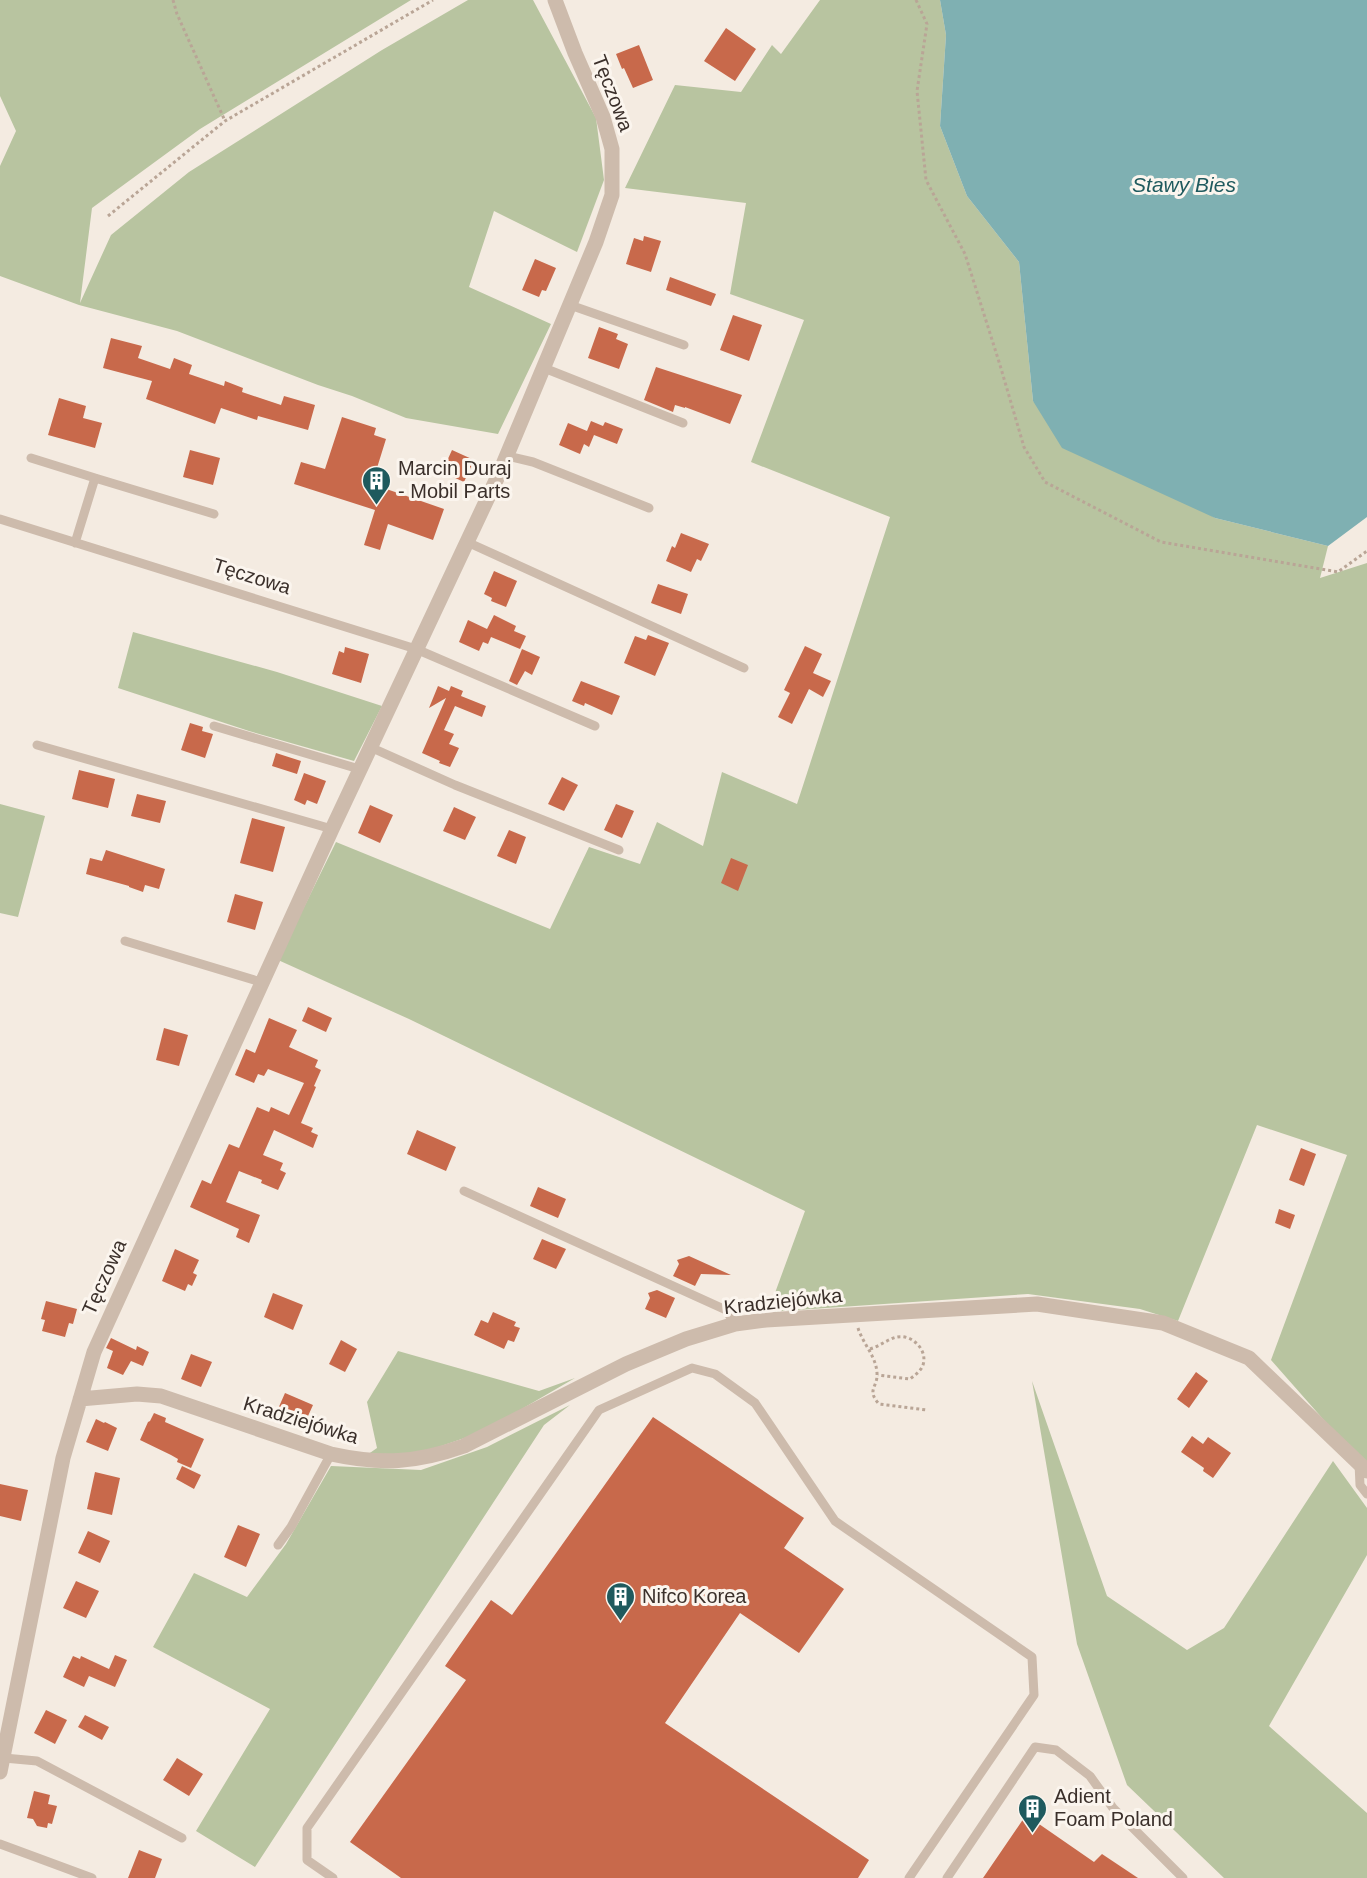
<svg xmlns="http://www.w3.org/2000/svg" width="1367" height="1878" viewBox="0 0 1367 1878" font-family="Arial,sans-serif">
<style>
.green{fill:#b8c4a0}
.water{fill:#7fb0b2}
.building{fill:#c8694b}
.lines{fill:none;stroke-linecap:round;stroke-linejoin:round}
.path{stroke:#b9a596;stroke-width:3;stroke-dasharray:3 3;stroke-linecap:butt}
.service{stroke:#cdbbac;stroke-width:9}
.minor{stroke:#cdbbac;stroke-width:15}
.labels{text-anchor:middle;dominant-baseline:central;stroke-width:6;stroke-linejoin:round;paint-order:stroke}
.street-label{font-size:20px;fill:#3b302b;stroke:#fbf5ee}
.poi-label{font-size:20px;fill:#3b302b;stroke:#fbf5ee;text-anchor:start}
.water-label{font-size:21px;font-style:italic;fill:#1f5a5e;stroke:#fbf5ee}
</style>
<rect width="100%" height="100%" fill="#f4ebe1"/>
<!-- green -->
<path class="green" d="M0,0h411l-211,129 -108,79 -12,95 31,-68 78,-63 193,-122 86,-50h65l63,118 8,62 -27,72 -83,-41 -25,76 82,37 -53,110 -92,-16 -54,-22 -34,-11 -141,-54 -98,-26 -79,-29v-110l16,-35 -16,-35z
M820,0h120l6,35 -6,91 27,70 52,66 14,139 182,117 113,28 -8,32 47,-15v906l-96,-109 76,-205 -90,-30 -79,196 -38,-12 -112,-15 -260,18 37,-101 -396,-192 -131,-59 58,-118 214,87 39,-82 51,17 17,-42 46,24 19,-74 75,32 93,-287 -139,-55 53,-142 -74,-26 16,-91 -121,-15 50,-103 66,7 31,-47 9,9z
M133,632l144,40 105,34 -28,55 -105,-30 -131,-43z
M0,804l45,12 -27,101 -18,-4z
M398,1351l141,40 36,-13 -93,54 -61,21 -54,2 10,-7 -10,-46z
M1032,1381l75,215 80,54 37,-22 109,-167 34,47v47l-98,171 98,87v65h-143l-97,-93 -50,-141z
M570,1405l-26,20 -289,442 -59,-36 74,-122 -117,-62 41,-74 53,24 39,-53 45,-78 90,4 66,-23z"/>
<!-- water -->
<path class="water" d="M940,0h427v517l-39,29 -113,-28 -153,-70 -29,-47 -14,-139 -52,-66 -27,-70 6,-91z"/>
<!-- building -->
<path class="building" d="M726,28l30,21 -21,32 -31,-20z
M639,45l14,35 -20,8 -9,-20 -2,1 -6,-15z
M644,236l17,5 -10,31 -25,-8 8,-26 9,3z
M535,259l21,9 -10,23 -4,-1 -3,7 -17,-7z
M670,277l46,17 -5,12 -45,-16z
M733,315l29,10 -13,36 -29,-11z
M599,327l19,7 -2,5 12,5 -9,25 -31,-11z
M111,338l31,8 -4,12 32,11 4,-11 18,7 -3,9 35,12 1,-5 18,7 -1,4 39,13 3,-9 31,9 -7,25 -50,-14 -1,4 -36,-12 -6,16 -69,-25 6,-18 -49,-13z
M656,367l86,28 -12,29 -45,-17v1l-10,-3 -2,7 -29,-12z
M59,398l27,8 -3,12 19,5 -7,25 -47,-13z
M342,417l34,11 -2,7 12,4 -14,45 72,25 -11,31 -45,-16 -8,26 -16,-5 11,-35 -81,-26 7,-22 24,7z
M591,421l12,5 2,-4 18,7 -6,15 -23,-9 -5,12 -5,-3 -4,10 -21,-9 9,-22 19,8z
M190,450l30,8 -7,27 -30,-8z
M452,450l22,10 -10,22 -22,-10z
M681,533l28,11 -8,17 -4,-2 -6,13 -25,-11 6,-15 3,2z
M494,571l23,10 -11,26 -15,-6 1,-3 -8,-4z
M658,584l30,10 -7,20 -30,-11z
M494,615l22,11 -2,5 12,5 -6,13 -29,-12 -3,7 -5,-2 -4,9 -20,-9 9,-22 19,9z
M648,635l21,8 -14,33 -31,-13 11,-27 11,4z
M805,646l17,8 -9,19 18,8 -8,16 -14,-8 -17,35 -14,-7 12,-24 -6,-3z
M345,647l24,7 -8,29 -29,-9 7,-23 5,2z
M522,649l18,8 -8,18 -7,-4 -8,14 -8,-4z
M581,681l39,15 -8,19 -27,-12 -1,3 -12,-5z
M438,686l11,5 2,-5 12,5 -2,5 25,10 -4,11 -27,-11 -11,24 10,4 -5,10 10,4 -9,19 -11,-4 1,-2 -18,-8 24,-55 -17,10z
M190,723l13,4 -1,4 11,3 -8,24 -24,-8z
M276,753l25,8 -4,13 -25,-8z
M79,770l36,9 -7,29 -36,-9z
M304,773l22,8 -9,23 -10,-4 -2,5 -11,-5z
M562,777l16,8 -14,26 -16,-7z
M137,794l29,7 -6,22 -29,-7z
M616,804l18,7 -12,27 -18,-8z
M370,805l23,10 -13,28 -22,-10z
M454,807l22,10 -11,23 -22,-9z
M252,818l33,9 -12,45 -33,-9z
M509,830l17,7 -10,27 -19,-8z
M106,850l59,19 -6,20 -14,-4 -2,7 -14,-5v-1l-43,-12 4,-16 12,3z
M731,858l17,7 -10,26 -17,-8z
M235,894l28,8 -8,28 -28,-8z
M308,1007l24,11 -6,14 -24,-11z
M269,1018l28,12 -8,17 29,13 -3,7 6,3 -7,16 2,1 -15,36 12,5 -2,4 7,3 -5,13 -39,-18 -11,25 20,8 -3,7 6,3 -8,17 -17,-7 1,-3 -23,-9 -13,31 34,13 -11,28 -13,-6 3,-8 -49,-22 12,-27 9,4 18,-40 10,4 18,-41 12,5 2,-5 18,8 15,-32 -36,-14 -4,7 -6,-2 -4,9 -19,-8 11,-26 9,4z
M164,1028l24,7 -9,31 -23,-6z
M417,1130l39,17 -10,24 -39,-17z
M1301,1148l15,6 -12,32 -15,-6z
M538,1187l28,12 -8,19 -28,-12z
M1279,1209l16,6 -5,14 -15,-6z
M542,1239l24,10 -10,20 -23,-10z
M175,1249l24,11 -6,13 4,2 -5,11 -4,-2 -3,7 -23,-10z
M689,1256l42,19 -30,-1 -6,12 -22,-10 6,-12 -2,-4z
M657,1290l18,8 -9,20 -21,-9 5,-11 -2,-5z
M273,1293l30,12 -10,25 -29,-13z
M46,1301l31,8 -4,15 -4,-1 -4,14 -23,-6 3,-11 -4,-1z
M493,1312l23,10 -2,4 6,2 -6,14 -6,-2 -4,9 -30,-14 7,-15 7,3z
M111,1338l25,12 1,-4 12,6 -6,14 -12,-5 -8,14 -16,-7 6,-17 -7,-3z
M341,1340l16,9 -12,23 -16,-8z
M191,1354l21,8 -11,25 -20,-8z
M1196,1372l12,9 -19,27 -12,-9z
M285,1393l28,12 -10,22 -12,-5 -2,2 -15,-6z
M154,1413l12,5 -1,4 39,17 -13,29 -14,-6 1,-3 -7,-4 -31,-15 8,-18 2,-1z
M653,1417l151,101 -20,30 60,41 -45,64 -59,-40 -75,110 204,137 -11,18h-457l-51,-36 116,-162 -21,-14 46,-66 21,15z
M96,1419l8,4 1,-1 12,6 -9,23 -22,-9z
M1192,1436l11,8 5,-7 23,16 -18,25 -10,-7 1,-3 -23,-16z
M182,1466l19,9 -7,14 -18,-10z
M95,1472l25,6 -8,37 -25,-6z
M0,1484l28,6 -7,31 -21,-5z
M238,1525l22,9 -14,33 -22,-10z
M88,1531l22,10 -10,22 -22,-10z
M76,1581l23,10 -13,27 -23,-10z
M115,1655l12,5 -12,27 -26,-11 -5,11 -21,-10 10,-21 7,3 1,-3 28,13z
M46,1710l21,10 -12,24 -21,-11z
M85,1715l24,12 -7,13 -24,-13z
M177,1758l26,16 -14,22 -26,-16z
M34,1791l16,4 -2,9 9,2 -5,18 -4,-1 -1,5 -10,-2 -4,-7 -6,-1z
M1026,1815l68,47 8,-8 36,24h-155z
M139,1850l23,9 -7,19h-27z"/>
<g class="lines">
<!-- path -->
<path class="path" d="M173,0l4,14 48,107
M916,0l11,24 -10,67 9,89 39,74 35,111 24,82 21,35 116,60 177,30 29,-21
M108,216l117,-95 208,-121
M858,1328c5,16 18,28 19,45 1,15 -11,16 2,31l48,6
M870,1349c10,-3 18,-10 27,-12 15,-3 31,13 26,28 -2,6 -8,10 -13,14l-32,-4"/>
<!-- service -->
<path class="service" d="M570,305l114,40
M544,368l139,55
M507,456l26,6 116,46
M31,458l64,20 -20,65
M95,478l119,36
M0,519l416,130 179,77
M467,542l277,126
M214,726l145,43
M37,745l295,84
M370,747l85,38 164,65
M125,941l136,41
M464,1191l262,119 9,14
M1359,1463l1,22 7,9
M278,1545l13,-18 40,-73
M4,1758l33,3 145,77
M0,1844l92,34
M333,1878l-26,-18v-32l292,-418 93,-42 23,6 40,29 80,118 197,136 2,38 -125,183
M947,1878l88,-131 21,3 34,26 23,32 70,70"/>
<!-- minor -->
<path class="minor" d="M80,1399l57,-5 24,2 170,58c50,11 85,9 133,-8l162,-82 60,-25 49,-15 31,-4 271,-16 126,19 86,35 118,113
M0,1772l63,-314 31,-106 238,-523 167,-355 97,-232 16,-47v-46l-9,-32 -28,-64 -20,-53"/>
</g>
<!-- icons -->
<defs>
<symbol id="building-pin" viewBox="-11 -11 22 30"><path d="M0 17L-7.5 6A9.5 9.5 0 1 1 7.5 6Z" fill="#1f5a5e" stroke="#fbf5ee"/><path d="M-4-6H4V6H1V3H-1V6H-4ZM-2.5-4.3h1.7v1.8h-1.7ZM.8-4.3h1.7v1.8H.8ZM-2.5-1h1.7V.8h-1.7ZM.8-1h1.7V.8H.8Z" fill="#fff"/></symbol>
</defs>
<g fill-rule="evenodd">
<use href="#building-pin" x="360" y="464" width="33" height="45"/>
<use href="#building-pin" x="604" y="1580" width="33" height="45"/>
<use href="#building-pin" x="1016" y="1792" width="33" height="45"/>
</g>
<g class="labels">
<!-- street labels -->
<g class="street-label">
<text transform="translate(613 93) rotate(69)">Tęczowa</text>
<text transform="translate(252 576) rotate(17)">Tęczowa</text>
<text transform="translate(104 1277) rotate(-66)">Tęczowa</text>
<text transform="translate(783 1301) rotate(-6)">Kradziejówka</text>
<text transform="translate(301 1420) rotate(17)">Kradziejówka</text>
</g>
<!-- poi labels -->
<g class="poi-label">
<text x="398" y="468">Marcin Duraj<tspan x="398" dy="23">- Mobil Parts</tspan></text>
<text x="642" y="1596">Nifco Korea</text>
<text x="1054" y="1796">Adient<tspan x="1054" dy="23">Foam Poland</tspan></text>
</g>
<!-- water labels -->
<g class="water-label">
<text x="1184" y="184">Stawy Bies</text>
</g>
</g>
</svg>
